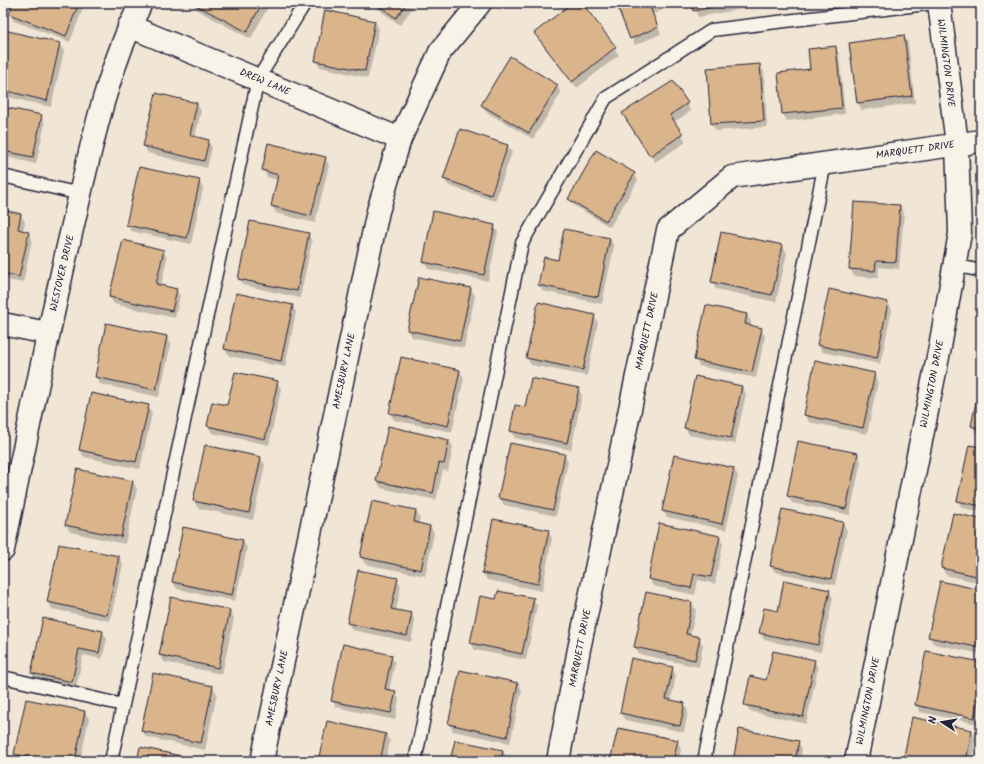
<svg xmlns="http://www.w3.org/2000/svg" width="984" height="764" viewBox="0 0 984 764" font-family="Kalam,sans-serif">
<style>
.shadow{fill:#0003}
.building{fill:#dab48b;stroke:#22223b}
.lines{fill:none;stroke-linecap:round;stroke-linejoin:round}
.lane-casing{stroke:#22223b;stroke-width:15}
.street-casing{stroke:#22223b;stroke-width:25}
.secondary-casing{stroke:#22223b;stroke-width:25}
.lane{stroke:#f7f3e8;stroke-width:12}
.street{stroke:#f7f3e8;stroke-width:22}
.secondary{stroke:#f7f3e8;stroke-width:22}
.labels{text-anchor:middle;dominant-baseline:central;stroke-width:3.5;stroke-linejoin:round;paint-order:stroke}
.street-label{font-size:10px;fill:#22223b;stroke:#f7f3e8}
</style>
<rect width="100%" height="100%" fill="#f1e6d5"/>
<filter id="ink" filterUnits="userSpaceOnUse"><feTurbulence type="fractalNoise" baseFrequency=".025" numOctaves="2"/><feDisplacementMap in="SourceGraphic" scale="8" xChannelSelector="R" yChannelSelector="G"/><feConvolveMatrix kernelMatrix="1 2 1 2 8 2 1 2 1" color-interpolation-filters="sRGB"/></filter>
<g filter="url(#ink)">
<!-- shadow -->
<path class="shadow" d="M14,3h71l-15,39 -56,-21 -4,-7z
M193,3h77l-19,36 -54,-29z
M370,3h46l-16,22z
M574,3h6l39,52 -42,33 -37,-48z
M617,3h57v2l-21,9 8,20 -26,11z
M693,3h59l1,4 -55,10z
M375,22l4,7 -11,49 -48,-11 -4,-6z
M5,31l54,13 5,7 -13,56 -48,-11z
M904,36l4,7 7,60 -53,7 -4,-7 -8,-60z
M835,47l4,7 6,60 -58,7 -4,-7z
M760,65l4,7 3,55 -51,4 -4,-7z
M672,82l19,29 -17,11 12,20 -31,20 -27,-41z
M557,86l4,7 -28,46 -47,-27 -4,-7z
M157,94l40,10 4,7 -6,26 13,4 4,7 -5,20 -59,-15 -4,-7z
M3,108l38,8 4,7 -9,41 -33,-8z
M507,145l5,7 -17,49 -46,-15 -5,-7z
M325,158l4,7 -14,58 -39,-10 -4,-7 6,-26 -11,-3 -4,-7z
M634,173l4,7 -28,47 -37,-22 -4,-6z
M199,181l4,7 -12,56 -60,-13 -4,-7z
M900,206l4,7 -5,56 -20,-2 -1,11 -24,-2 -4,-7z
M3,211l18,4 4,7 -2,9 5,1 4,7 -9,44 -20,-4z
M494,226l4,6 -10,49 -60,-12 -4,-7z
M565,230l45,9 4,7 -12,58 -59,-13 -4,-7 19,-23z
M308,234l4,7 -12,57 -57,-13 -4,-7z
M783,246l4,7 -11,49 -60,-13 -4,-7z
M163,251l4,7 -6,28 15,3 4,7 -5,22 -61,-14 -4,-7z
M471,289l4,7 -11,52 -52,-11 -4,-7z
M830,290l58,13 4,7 -12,54 -58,-12 -4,-7z
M292,306l4,6 -11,55 -56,-11 -4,-7z
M747,315l4,7 -1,4 11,3 4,7 -9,42 -57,-12 -4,-7z
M594,316l4,7 -11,53 -56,-11 -4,-7z
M107,324l60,13 4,7 -12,53 -59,-13 -4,-7z
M460,371l4,7 -12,54 -58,-12 -4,-7z
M874,374l4,7 -11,53 -58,-12 -4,-7z
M277,382l4,7 -12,56 -57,-12 -4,-7 20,-20z
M981,383v51l-5,-1 -4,-7z
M742,387l4,7 -11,50 -46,-9 -4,-7z
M578,389l4,6 -11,55 -56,-12 -4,-7 15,-22z
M148,406l4,7 -12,56 -56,-12 -4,-7z
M449,440l4,7 -5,24 -5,-1 -7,30 -55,-12 -4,-7z
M981,448v64l-19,-4 -4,-7z
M857,454l4,7 -11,54 -58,-12 -4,-7z
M564,455l4,7 -12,54 -52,-11 -4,-7z
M261,458l4,7 -12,55 -55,-12 -4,-7z
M734,469l4,7 -12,54 -59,-13 -4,-6z
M133,482l4,7 -12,55 -55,-12 -4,-7z
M416,511l4,7 -2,6 12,2 4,7 -9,43 -60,-12 -4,-7z
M981,520v63l-35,-8 -4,-7z
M843,523l4,7 -12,55 -60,-13 -4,-7z
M548,531l4,7 -10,53 -55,-11 -4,-7z
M719,537l4,7 -8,40 -17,-4 -3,15 -42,-9 -4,-7z
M243,541l4,7 -12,53 -58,-12 -4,-7z
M119,557l4,7 -13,57 -58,-12 -4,-7z
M397,579l4,7 -5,25 15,3 4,7 -4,21 -59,-12 -4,-7z
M829,591l4,7 -12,54 -57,-12 -4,-7z
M981,591v63l-47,-10 -5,-7z
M533,599l4,7 -11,54 -51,-10 -4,-7 26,-42z
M692,603l4,7 -6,26 9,2 4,7 -4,22 -60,-13 -4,-7z
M230,611l4,7 -12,56 -58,-12 -4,-7z
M103,632l4,7 -5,20 -19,-4 -7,34 -40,-9 -4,-7z
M391,656l4,7 -6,28 6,1 4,7 -4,21 -59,-13 -4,-7z
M814,661l4,7 -12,56 -57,-13 -4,-7 22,-23z
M981,663v47l-3,14 -58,-12 -4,-7z
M672,668l4,7 -5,26 13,3 4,7 -4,21 -59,-12 -4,-7z
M460,671l58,12 4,7 -12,53 -57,-12 -4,-7z
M213,687l4,7 -12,56 -59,-13 -4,-7z
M27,700l58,12 4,7 -9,42h-61l-4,-7z
M972,731l4,7 -5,23h-67z
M386,735l4,7 -5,19h-66z
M677,741l4,7 -2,13h-68z
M798,742l4,7 -2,12h-66z
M503,751l4,7 -1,3h-55z"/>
<!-- building -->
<path class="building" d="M13,3h66l-13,33 -57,-22z
M192,3h70l-15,29z
M375,3h32l-11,15z
M572,3h10l34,44 -44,35 -38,-49z
M616,3h44l-10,4 8,20 -28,12z
M692,3h43l-42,8z
M325,10l50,11 -10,50 -50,-10z
M4,30l56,13 -13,58 -44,-11z
M904,35l8,61 -55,7 -8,-60z
M836,46l6,62 -60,6 -4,-41 32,-4 -2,-20z
M510,56l48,29 -29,48 -48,-28z
M760,64l4,57 -53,3 -4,-56z
M673,81l15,22 -18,12 13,19 -33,22 -28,-43z
M156,93l41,10 -7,32 19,5 -5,21 -61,-15z
M3,107l39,8 -9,42 -30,-6z
M460,129l48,16 -17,50 -48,-16z
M268,143l58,14 -15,59 -40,-10 7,-31 -16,-5z
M596,150l39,23 -29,48 -38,-22z
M139,167l61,13 -13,58 -61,-13z
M854,202l46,3 -4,57 -20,-1 -1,10 -26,-2z
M3,210l18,4 -3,15 11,3 -10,45 -16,-4z
M433,211l62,14 -11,50 -61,-13z
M250,221l59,12 -12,58 -59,-12z
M564,229l46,9 -12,59 -60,-12 6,-28 14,3z
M721,232l62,13 -11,50 -61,-13z
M123,240l41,10 -8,34 21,5 -5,22 -63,-14z
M419,277l52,11 -11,53 -53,-11z
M829,289l59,13 -11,56 -60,-13z
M236,293l57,12 -12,56 -57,-12z
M538,302l57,13 -12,55 -57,-12z
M706,305l41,9 -2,10 17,4 -10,44 -58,-12z
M106,323l61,13 -11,54 -61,-13z
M401,357l59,13 -12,56 -59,-13z
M815,360l60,13 -12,55 -59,-13z
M235,372l43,9 -13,58 -58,-13 5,-24 15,3z
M695,376l47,10 -11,52 -47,-10z
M531,378l48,10 -12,55 -57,-12 5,-26 10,2z
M981,378v51l-10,-3z
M91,393l58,12 -13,57 -57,-12z
M388,426l61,14 -5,24 -5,-1 -6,30 -57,-12z
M798,441l60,12 -12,56 -59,-13z
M510,443l55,11 -12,56 -55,-12z
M205,445l56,12 -12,56 -56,-12z
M969,445l12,2v59l-24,-5z
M674,455l60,13 -12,56 -60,-13z
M77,469l56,12 -12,56 -56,-12z
M372,501l44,9 -2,12 16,4 -9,44 -61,-13z
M782,509l61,13 -12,57 -61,-13z
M953,513l28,6v58l-40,-9z
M493,519l56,11 -11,54 -56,-11z
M659,523l61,13 -9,41 -17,-3 -3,14 -43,-9z
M183,527l60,13 -11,55 -60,-13z
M59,544l60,12 -12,59 -60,-13z
M358,570l40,8 -7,31 21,4 -5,23 -60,-13z
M784,580l46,10 -12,55 -59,-12 5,-25 14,3z
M940,581l41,9v58l-53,-11z
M498,591l36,7 -12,56 -52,-11 10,-47 16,3z
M646,592l46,10 -6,32 14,3 -5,23 -61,-13z
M171,597l59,13 -12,58 -59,-13z
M43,618l60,13 -4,22 -20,-4 -7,33 -41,-9z
M343,644l49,11 -7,34 11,2 -5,22 -60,-12z
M773,651l42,9 -12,57 -59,-12 6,-29 16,4z
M926,651l55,11v24l-7,32 -59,-13z
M631,658l42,9 -7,32 19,4 -5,23 -60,-13z
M460,670l58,13 -11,54 -59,-13z
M153,673l60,13 -12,57 -60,-12z
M26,699l59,12 -10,50h-30l-31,-7z
M912,717l60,13 -6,31h-63z
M327,721l59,13 -6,27h-62z
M618,728l60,12 -5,21h-63z
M739,729l60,12 -4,20h-62z
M455,740l48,10 -2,11h-51z
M140,747l59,13v1h-62z"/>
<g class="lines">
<defs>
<path id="lane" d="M3,176l77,18
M955,265l26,6
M3,677l120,28 135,-626 47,-76
M111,761l12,-56
M415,761l107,-518 84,-145 106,-68 223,-27
M704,761l121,-598"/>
<path id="street" d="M129,26l271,113
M3,324l44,9
M3,550c23,-112 46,-223 72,-334 17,-73 32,-146 66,-213
M558,761l21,-112 89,-419 64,-53 249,-36
M856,761l84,-414 20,-114 -3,-89 -18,-141"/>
<path id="secondary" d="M262,761l116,-550 22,-72 40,-87 40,-49"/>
</defs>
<!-- lane casing -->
<use href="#lane" class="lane-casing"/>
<!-- street casing -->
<use href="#street" class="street-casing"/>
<!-- secondary casing -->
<use href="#secondary" class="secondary-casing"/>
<!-- lane -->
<use href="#lane" class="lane"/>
<!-- street -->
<use href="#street" class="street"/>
<!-- secondary -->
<use href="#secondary" class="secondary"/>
</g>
</g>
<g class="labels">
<!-- street labels -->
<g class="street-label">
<text transform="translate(946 63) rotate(83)">WILMINGTON DRIVE</text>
<text transform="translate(265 82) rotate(23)">DREW LANE</text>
<text transform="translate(915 150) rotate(-8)">MARQUETT DRIVE</text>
<text transform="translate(62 273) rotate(-77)">WESTOVER DRIVE</text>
<text transform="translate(647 331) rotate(-78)">MARQUETT DRIVE</text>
<text transform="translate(344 371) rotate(-78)">AMESBURY LANE</text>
<text transform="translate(932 384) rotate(-79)">WILMINGTON DRIVE</text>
<text transform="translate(580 648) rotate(-79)">MARQUETT DRIVE</text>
<text transform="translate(277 688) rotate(-78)">AMESBURY LANE</text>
<text transform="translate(868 701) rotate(-79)">WILMINGTON DRIVE</text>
</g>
</g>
<!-- margin -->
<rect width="984" height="764" fill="none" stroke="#f7f3e8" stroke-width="16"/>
<rect x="8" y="8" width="968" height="748" fill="none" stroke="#22223b" stroke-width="1.5" filter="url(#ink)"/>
<!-- north arrow -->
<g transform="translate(942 722) rotate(282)" stroke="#f7f3e8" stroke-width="3" paint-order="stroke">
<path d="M0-3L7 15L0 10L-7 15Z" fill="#22223b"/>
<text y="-6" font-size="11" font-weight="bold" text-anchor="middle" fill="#22223b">N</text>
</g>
</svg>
